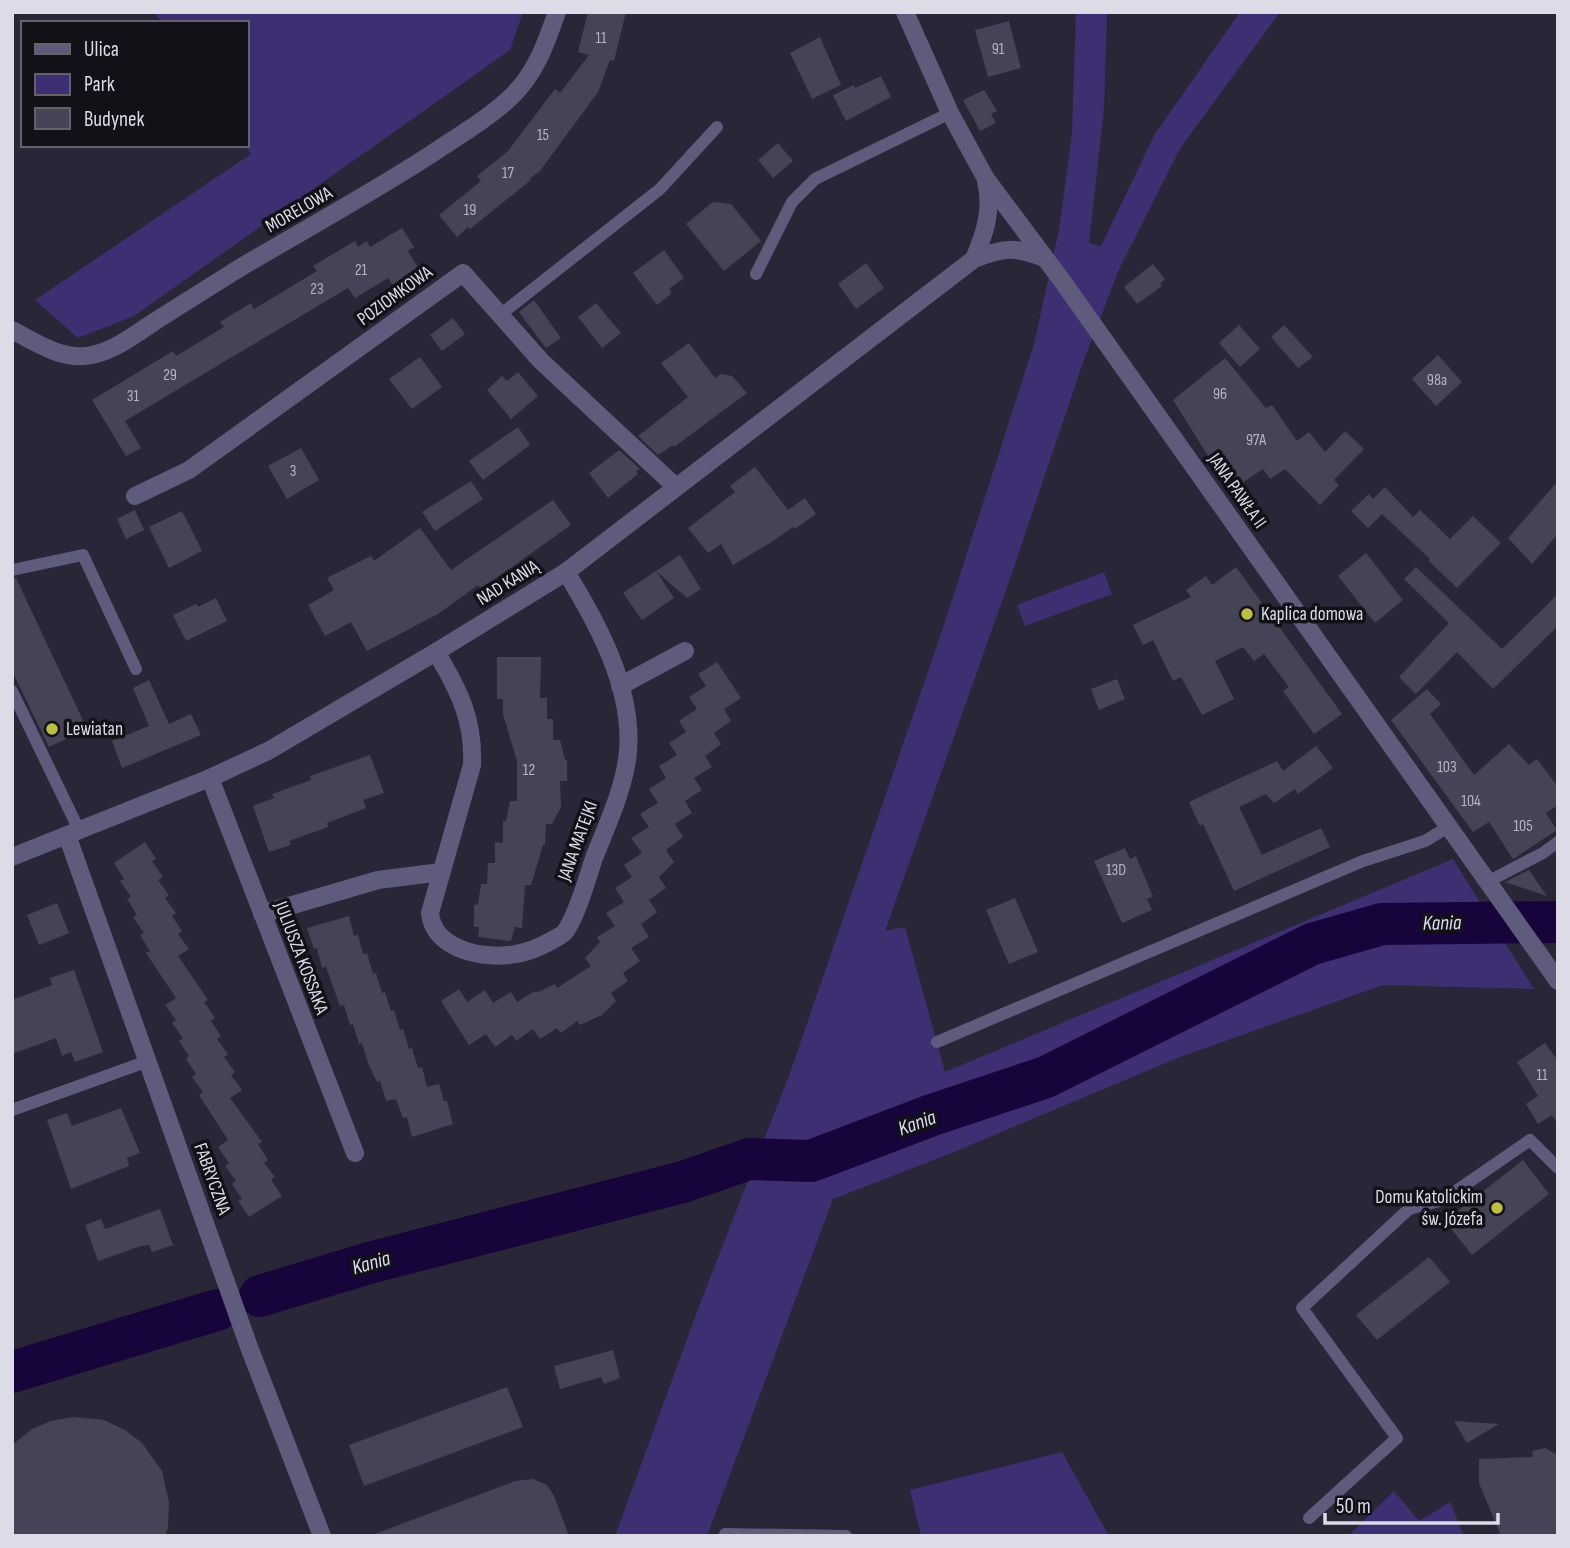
<svg xmlns="http://www.w3.org/2000/svg" width="1570" height="1548" viewBox="0 0 1570 1548" font-family="'Sofia Sans Condensed',sans-serif">
<style>
.green{fill:#3e2f73}
.lines{fill:none;stroke-linecap:round;stroke-linejoin:round}
.river{stroke:#16043b;stroke-width:42}
.building{fill:#454355}
.service{stroke:#5f5b7d;stroke-width:12}
.minor{stroke:#5f5b7d;stroke-width:18}
.tertiary{stroke:#5f5b7d;stroke-width:18}
.poi-dot{fill:#bebf42;stroke:#121118;stroke-width:2.5}
.labels{text-anchor:middle;dominant-baseline:central;stroke-width:7;stroke-linejoin:round;paint-order:stroke}
.number-label{font-size:16px;fill:#b6b5c2}
.street-label{font-size:19px;fill:#dcdbe7;stroke:#121118}
.poi-label{font-size:19px;fill:#dcdbe7;stroke:#121118;text-anchor:start}
.water-label{font-size:21px;font-style:italic;fill:#dedcf2;stroke:#121118}
</style>
<rect width="100%" height="100%" fill="#292737"/>
<!-- green -->
<path class="green" d="M154,12h369l-13,38 -376,266 -56,22 -43,-38 216,-146 -6,-9 2,-122h-85z
M1076,12h31l-3,96 -15,135 12,3 54,-112 85,-122h40l-99,135 -61,120 -38,98 -71,211 -126,355 20,-4 40,145 508,-213 81,130 -151,-4 -203,72 -231,97 -116,45 -126,337h-92l83,-227 92,-236 153,-445 91,-284 25,-114 13,-97z
M1104,572l8,22 -87,32 -8,-21z
M1062,1452l47,84h-188l-11,-46z
M1394,1491l25,30 31,-19 14,34h-116z"/>
<g class="lines">
<!-- river -->
<path class="river" d="M260,1296l109,-33 314,-81 66,-23 62,2 121,-46 114,-38 266,-133 70,-20 176,-2
M12,1372l205,-62"/>
</g>
<!-- building -->
<path class="building" d="M588,12h38l-12,49 -4,-1 -12,32 -58,79 -11,8 2,1 -61,49 -2,-2 -11,10 -18,-22 42,-34 -4,-5 31,-25 47,-62 5,4 29,-38 -11,-3z
M1009,21l12,47 -33,9 -13,-47z
M820,37l21,48 -29,14 -22,-46z
M881,76l10,21 -45,24 -13,-26 21,-10 1,3z
M984,90l13,21 -6,3 5,9 -16,8 -17,-31z
M778,143l15,18 -20,17 -15,-18z
M713,202l18,2 30,37 -37,30 -38,-47z
M402,228l12,19 -6,4 18,30 -26,16 -12,-19 -33,20 -7,-10 -223,133 16,27 -15,8 -34,-56 81,-49 3,5 48,-29 -4,-5 31,-19 3,6 63,-38 -4,-5 42,-25 3,6 9,-6 3,6z
M664,250l20,28 -14,10 1,6 -14,11 -24,-32z
M866,263l18,25 -28,21 -18,-25z
M1153,264l12,15 -5,5 2,2 -25,18 -13,-17z
M534,300l27,38 -15,10 -27,-36z
M596,303l25,30 -19,15 -24,-31z
M453,318l12,16 -23,17 -12,-16z
M1239,325l21,24 -20,18 -21,-24z
M1284,325l29,32 -15,11 -27,-31z
M689,343l26,35 6,-4 11,2 15,17 -73,54 -1,-2 -15,10 -20,-19 50,-39 -27,-34z
M1438,355l24,27 -26,24 -24,-27z
M420,357l22,30 -30,22 -23,-30z
M1225,358l41,50 6,-3 25,36 12,-9 16,20 20,-21 19,18 -30,31 5,5 -19,20 -35,-36 -15,10 -7,-10 -33,22 -57,-91z
M518,372l20,24 -27,23 -24,-29 15,-14 5,5z
M518,427l12,18 -47,35 -14,-19z
M301,448l18,32 -32,19 -19,-33z
M619,450l21,19 -4,2 2,3 -30,24 -19,-25z
M755,467l33,43 17,-12 11,16 -21,15 -2,-2 -23,16 -37,22 -12,-21 -13,9 -20,-25 47,-36 -5,-6z
M471,481l12,18 -48,32 -13,-19z
M1558,481v53l-26,30 -24,-26z
M1385,487l28,30 7,-7 30,29 23,-23 28,27 -44,45 -28,-27 1,-2 -48,-45 -14,14 -17,-17 18,-17 4,5z
M553,500l18,25 -79,56 -12,7 -2,-3 -40,29 -71,37 -16,-29 -26,14 -17,-31 26,-15 -7,-12 44,-22 3,5 46,-33 31,42z
M135,510l9,20 -18,9 -9,-20z
M182,511l20,40 -33,17 -20,-41z
M1366,553l37,47 -28,23 -37,-47z
M680,555l21,34 -14,9 -31,-27z
M1236,567l106,147 -28,20 -31,-43 6,-4 -25,-33 -10,7 -11,-14 -28,14 19,38 -32,16 -21,-38 -8,4 -20,-41 -10,5 -10,-20 58,-28 -5,-7 20,-14 6,9z
M1416,567l86,82 56,-55v32l-65,63 -36,-37 -41,42 -17,-17 50,-54 -45,-44z
M656,571l18,27 -32,22 -19,-27z
M16,578l71,151 -38,18 -37,-76v-92z
M216,598l11,23 -41,20 -13,-26 23,-11 2,3z
M497,657h44l-1,41h7v21h6v21h7l5,20h2v21h-7l1,26 -9,17h-6l-1,21h-2l-12,40h-6l-3,43 -7,-1 -4,14 -33,-4 1,-10h-5v-22l4,-1 3,-20h6l1,-21h7v-21l8,1v-22h3l4,-20h7v-40l-14,-47v-15h-6z
M717,662l24,36 -17,11 7,12 -17,12 7,11 -16,12 7,11 -18,11 8,12 -17,11 7,12 -17,11 8,13 -17,13 8,12 -15,15 7,11 -17,12 8,12 -16,12 8,13 -18,11 9,13 -17,12 5,8 -17,12 5,8 -14,14 -22,10 -3,-4 -16,12 -4,-5 -17,11 -7,-10 -17,12 -4,-6 -17,12 -9,-13 -17,11 -28,-44 18,-12 8,13 18,-12 8,13 18,-11 6,10 18,-11 1,2 19,-9 2,4 34,-22 -6,-8 15,-16 -3,-5 18,-11 -9,-13 18,-11 -9,-14 17,-11 -8,-12 18,-12 -11,-15 18,-11 -9,-13 18,-11 -9,-14 17,-11 -7,-12 18,-11 -8,-12 17,-11 -7,-11 18,-12 -8,-12 17,-11 -8,-12z
M1117,679l8,20 -26,11 -8,-21z
M149,680l20,44 22,-10 10,21 -79,33 -10,-27 37,-15 -16,-38z
M1427,689l14,15 -11,10 44,61 35,-31 20,21 8,-6 21,28v18l-12,8 11,17 -44,29 -24,-37 -16,10 -82,-112z
M1316,746l17,22 -35,26 -3,-5 -21,14 -8,-9 -27,13 23,48 59,-27 9,19 -96,44 -31,-67 -3,2 -11,-24 88,-41 6,10z
M370,755l14,38 -21,7 3,8 -39,15 1,4 -39,14 2,4 -22,7 -16,-46 21,-8 -2,-4 39,-14 -1,-4z
M145,842l11,17 -4,2 11,16 -5,3 11,15 -4,3 11,15 -4,3 10,15 -4,3 11,15 -11,7 30,44 -4,2 11,16 -4,3 10,15 -4,3 11,15 -4,3 11,15 -4,3 11,15 -12,8 32,44 -4,2 10,16 -4,3 11,14 -4,3 11,16 -33,21 -11,-16 4,-2 -10,-15 4,-3 -11,-15 4,-3 -11,-16 10,-7 -29,-45 4,-3 -11,-15 4,-3 -10,-15 3,-3 -10,-15 4,-3 -11,-15 4,-3 -11,-15 11,-7 -30,-45 4,-2 -10,-16 4,-2 -11,-16 4,-2 -10,-16 4,-2 -11,-16 4,-2 -10,-16z
M1125,848l5,11 6,-3 17,41 -6,2 5,11 -30,13 -28,-62z
M1529,870l18,26 -42,-14z
M1015,898l23,54 -29,12 -23,-54z
M57,903l12,30 -30,12 -12,-30z
M349,916l5,20 4,-1 5,19 4,-1 6,21 3,-1 6,20 3,-1 6,19 3,-1 6,20 3,-1 6,20 3,-1 6,20 4,-1 5,20 12,-3 5,17h3l6,23 -41,13 -5,-20 -4,1 -7,-19 -10,2 -6,-20 -3,1 -9,-19 -6,-20 -3,1 -6,-20 -3,1 -6,-20 -4,1 -14,-39 -4,1 -5,-20 -3,1 -7,-21z
M74,970l29,82 -28,10 -4,-10 -9,4 -6,-18 -44,16v-54l40,-15 -2,-7z
M1545,1043l13,18v63l-6,-9 -14,9 -12,-20 12,-8 -21,-34z
M121,1108l19,45 -13,5 2,8 -58,23 -24,-69 20,-7 5,13z
M1523,1160l26,34 -77,61 -27,-34z
M160,1209l13,36 -21,7 -3,-7 -8,1 -43,15 -13,-36 16,-6 4,10z
M1429,1257l21,25 -73,58 -21,-25z
M613,1350l7,28 -16,6 -3,-7 -41,12 -6,-23z
M507,1387l16,40 -159,59 -15,-41z
M73,1417l31,3 21,10 17,13 20,28 7,31 -1,26 -3,8h-153v-91l20,-16 19,-8z
M1454,1421l45,3 -32,19z
M1545,1448l13,7v81h-57l-22,-53v-24l54,-2 -1,-6z
M533,1479l14,6 7,11 15,40h-194v-2l140,-53z"/>
<g class="lines">
<!-- service -->
<path class="service" d="M756,274l36,-72 23,-23 135,-66
M500,315l160,-126 57,-62
M12,570l71,-15 53,114
M12,691l67,139
M1487,882l56,-29 15,-11
M937,1042l426,-181 62,-20 23,-14
M12,1110l136,-49
M1309,1518l88,-80 -95,-130 107,-99 34,-9 87,-60 28,28
M725,1534l121,2"/>
<!-- minor -->
<path class="minor" d="M12,330c24,13 51,31 80,25 24,-5 45,-22 65,-35 27,-17 54,-34 81,-51 64,-38 130,-74 192,-114 28,-19 58,-36 82,-59 24,-23 34,-53 45,-84
M135,496l54,-26 274,-197 78,88 135,126
M436,652c23,38 38,68 36,113l-42,148c3,37 55,47 86,41 13,-2 24,-7 35,-13 4,-3 10,-5 13,-8 12,-14 24,-57 30,-75 13,-33 31,-71 34,-107 5,-63 -30,-127 -62,-179
M620,686l65,-35
M210,778l145,375
M262,914l116,-34 63,-8"/>
<!-- tertiary -->
<path class="tertiary" d="M905,12l45,101 36,66 77,103 495,699
M974,259c11,-26 19,-50 12,-78
M67,835l182,512 73,189
M12,857l198,-79 58,-27 168,-99 130,-80 408,-313c29,-11 41,-13 70,-1"/>
</g>
<!-- markers -->
<g class="poi-dot">
<circle cx="1247" cy="614" r="7"/>
<circle cx="52" cy="729" r="7"/>
<circle cx="1497" cy="1208" r="7"/>
</g>
<g class="labels">
<!-- number labels -->
<g class="number-label">
<text x="601" y="38">11</text>
<text x="998" y="49">91</text>
<text x="543" y="135">15</text>
<text x="508" y="173">17</text>
<text x="470" y="210">19</text>
<text x="361" y="270">21</text>
<text x="317" y="289">23</text>
<text x="170" y="375">29</text>
<text x="1437" y="380">98a</text>
<text x="1220" y="394">96</text>
<text x="133" y="396">31</text>
<text x="1256" y="440">97A</text>
<text x="293" y="471">3</text>
<text x="1447" y="767">103</text>
<text x="529" y="770">12</text>
<text x="1471" y="801">104</text>
<text x="1523" y="826">105</text>
<text x="1116" y="870">13D</text>
<text x="1542" y="1075">11</text>
</g>
<!-- street labels -->
<g class="street-label">
<text transform="translate(299 210) rotate(-30)">MORELOWA</text>
<text transform="translate(395 296) rotate(-36)">POZIOMKOWA</text>
<text transform="translate(1237 491) rotate(55)">JANA PAWŁA II</text>
<text transform="translate(508 583) rotate(-32)">NAD KANIĄ</text>
<text transform="translate(578 841) rotate(-70)">JANA MATEJKI</text>
<text transform="translate(301 958) rotate(69)">JULIUSZA KOSSAKA</text>
<text transform="translate(212 1179) rotate(70)">FABRYCZNA</text>
</g>
<!-- poi labels -->
<g class="poi-label">
<text x="1261" y="614">Kaplica domowa</text>
<text x="66" y="729">Lewiatan</text>
<text x="1483" y="1197" text-anchor="end">Domu Katolickim<tspan x="1483" dy="22">św. Józefa</tspan></text>
</g>
<!-- water labels -->
<g class="water-label">
<text transform="translate(1442 923) rotate(-1)">Kania</text>
<text transform="translate(917 1123) rotate(-20)">Kania</text>
<text transform="translate(371 1263) rotate(-16)">Kania</text>
</g>
</g>
<!-- border -->
<rect width="1570" height="1548" fill="none" stroke="#dcdbe7" stroke-width="28"/>
<!-- legend -->
<rect x="21" y="21" width="228" height="126" fill="#121118" stroke="#63626b" stroke-width="2"/>
<rect x="35" y="44" width="35" height="10" fill="#5f5b7d" stroke="#63626b" stroke-width="2"/>
<text x="84" y="56" font-size="21" fill="#dcdbe7">Ulica</text>
<rect x="35" y="74" width="35" height="21" fill="#3e2f73" stroke="#63626b" stroke-width="2"/>
<text x="84" y="91" font-size="21" fill="#dcdbe7">Park</text>
<rect x="35" y="108" width="35" height="21" fill="#454355" stroke="#63626b" stroke-width="2"/>
<text x="84" y="126" font-size="21" fill="#dcdbe7">Budynek</text>
<!-- scale -->
<path d="M1325 1513v10h173v-10" fill="none" stroke="#dcdbe7" stroke-width="3.5"/>
<text x="1336" y="1513" font-size="21" fill="#dcdbe7" stroke="#121118" stroke-width="5" paint-order="stroke">50 m</text>
</svg>
